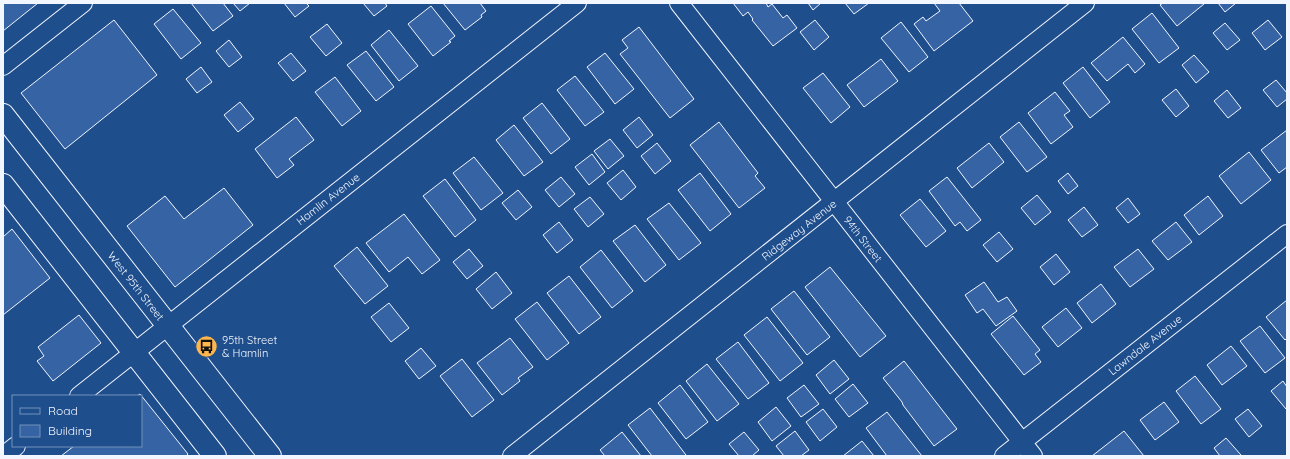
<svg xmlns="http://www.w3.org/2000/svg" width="1290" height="459" viewBox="0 0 1290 459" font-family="Quicksand,sans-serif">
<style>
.building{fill:#3563a3;stroke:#f2f6ff}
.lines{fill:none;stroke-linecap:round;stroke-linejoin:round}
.minor-casing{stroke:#f2f6ff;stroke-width:20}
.primary-casing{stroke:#f2f6ff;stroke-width:24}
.minor{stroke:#1f4e8c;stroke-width:18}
.primary{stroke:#1f4e8c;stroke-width:22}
.labels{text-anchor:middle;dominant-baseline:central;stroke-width:3;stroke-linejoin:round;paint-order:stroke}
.street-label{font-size:11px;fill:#f2f6ff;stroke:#1f4e8c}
.poi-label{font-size:11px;fill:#f2f6ff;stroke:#1f4e8c;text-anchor:start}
</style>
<rect width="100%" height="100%" fill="#1f4e8c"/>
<!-- building -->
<path class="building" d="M3,3h35l-35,28z
M191,3h32l10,13 -20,15z
M233,3h17l-10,8z
M284,3h22l3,3 -14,11z
M363,3h22l2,3 -13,10z
M443,3h37l6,8 -5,4 1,2 -17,13z
M733,3h33l2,4 4,-3 11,14 4,-3 10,13 -24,18 -21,-26 1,-1 -5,-7 -5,4z
M808,3h13l-8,7z
M845,3h24l-15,11z
M934,3h25l14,18 -39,30 -20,-27 9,-7 3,4 14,-10z
M1163,3h40l1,1 -27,22 -17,-21z
M1218,3h18l-11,9z
M431,6l24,30 -6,5 2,1 -18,14 -25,-32z
M173,9l28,34 -20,16 -27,-35z
M1152,13l27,35 -20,15 -27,-34z
M114,20l43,55 -92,74 -44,-56z
M815,20l14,17 -15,13 -14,-18z
M1268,20l14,17 -17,13 -13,-17z
M901,22l27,35 -19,15 -28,-34z
M1225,23l15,17 -13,10 -14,-17z
M327,24l15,19 -16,13 -16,-19z
M639,27l55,72 -24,19 -50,-64 8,-6 -6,-8z
M389,30l29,36 -19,15 -28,-36z
M1123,37l22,27 -10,9 -7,-9 -21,17 -16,-18z
M229,40l13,17 -13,10 -13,-16z
M366,51l28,36 -18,14 -29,-36z
M291,53l15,18 -13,10 -15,-18z
M605,53l29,36 -19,15 -28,-37z
M1194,55l15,17 -13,11 -14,-18z
M881,59l17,22 -34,26 -17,-22z
M201,67l11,15 -15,11 -11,-14z
M1083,67l27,35 -20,16 -27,-35z
M823,73l27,34 -19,16 -28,-35z
M575,76l29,36 -19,14 -28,-36z
M335,77l26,34 -19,15 -27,-34z
M1276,80l11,13v6l-10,8 -14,-17z
M1176,89l13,17 -13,11 -14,-17z
M1227,90l14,18 -13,10 -14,-17z
M1055,92l15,19 -6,4 9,12 -22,17 -23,-31z
M240,102l14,17 -16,13 -14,-17z
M542,103l28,36 -19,15 -28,-36z
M296,117l18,23 -25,19 5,6 -17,13 -22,-29z
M639,117l14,18 -16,13 -14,-18z
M719,122l39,51 -3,3 10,12 -26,20 -49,-63z
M1019,122l28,35 -20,15 -27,-35z
M514,125l29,37 -19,14 -28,-36z
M1287,130v37l-8,6 -18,-23z
M610,139l14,17 -16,13 -14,-18z
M657,143l14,18 -16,13 -14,-18z
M989,143l15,19 -32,26 -15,-20z
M1249,152l22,28 -30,24 -22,-28z
M592,154l13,18 -16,13 -14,-18z
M474,157l29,36 -22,17 -28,-37z
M623,170l13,17 -15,13 -14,-17z
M700,173l31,41 -21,17 -32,-41z
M1068,173l10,13 -10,8 -10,-13z
M561,177l14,17 -16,13 -14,-17z
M947,177l34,43 -14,11 -7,-9 -5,4 -26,-35z
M445,179l31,41 -21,17 -32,-41z
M224,188l29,37 -78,62 -48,-61 38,-30 19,23z
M518,190l14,17 -16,13 -14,-17z
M1037,195l14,17 -16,13 -14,-17z
M1208,196l15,20 -24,19 -15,-20z
M590,197l14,17 -16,13 -14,-18z
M1128,198l12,16 -12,9 -12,-15z
M920,199l26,32 -20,16 -26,-32z
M669,203l32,40 -22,17 -32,-41z
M1084,207l14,18 -16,12 -14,-17z
M404,214l36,46 -18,14 -14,-17 -19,15 -23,-29z
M559,222l14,18 -16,13 -14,-18z
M1176,222l16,20 -24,18 -16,-19z
M635,225l31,40 -21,17 -32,-41z
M12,229l38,49 -47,37v-78z
M999,232l14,17 -16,13 -14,-17z
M357,247l31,39 -23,18 -31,-38z
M469,249l14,17 -16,13 -14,-17z
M1138,249l16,20 -24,18 -16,-20z
M601,250l32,41 -21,17 -32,-41z
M1056,254l14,18 -16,13 -14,-18z
M830,267l56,69 -26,21 -55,-70z
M496,272l16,21 -20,16 -16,-20z
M569,276l32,41 -22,17 -32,-41z
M984,282l14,20 9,-5 10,14 -21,15 -13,-17 -6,4 -12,-18z
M1101,284l15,20 -24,19 -15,-20z
M794,291l36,46 -23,18 -36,-46z
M1287,300v38l-2,2 -19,-23z
M537,302l32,41 -22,17 -32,-41z
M389,303l20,25 -18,14 -20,-25z
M1066,308l16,20 -24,19 -16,-20z
M79,315l22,28 -48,38 -16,-20 7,-5 -6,-9z
M1013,316l27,34 -5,4 6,8 -17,13 -33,-41z
M767,317l36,46 -23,18 -36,-46z
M1260,326l25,32 -20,15 -25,-32z
M510,338l23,29 -15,11 2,3 -18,14 -25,-32z
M738,342l31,41 -21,16 -32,-40z
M1231,346l16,20 -25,19 -15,-20z
M421,348l15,18 -17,13 -14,-18z
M462,359l32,41 -22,17 -32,-41z
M834,360l15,19 -19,15 -14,-19z
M904,361l53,68 -23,17 -31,-41 -1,-3 -19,-24z
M707,364l32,40 -22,17 -31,-40z
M1195,376l26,33 -20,15 -25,-33z
M1283,381l4,6v21l-1,1 -15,-18z
M853,384l15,19 -19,14 -14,-18z
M680,385l28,37 -22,17 -28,-36z
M804,385l15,19 -18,13 -14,-19z
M140,394l48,60 -2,2h-125l13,-10h67v-50h-4z
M1164,402l15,20 -24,18 -15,-20z
M776,407l15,19 -19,15 -14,-19z
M650,408l36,47 -2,1h-32l-24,-31z
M823,409l14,18 -17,14 -14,-19z
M1248,409l14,17 -13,11 -14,-18z
M887,412l35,44h-35l-21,-28z
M795,431l14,19 -8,6h-17l-8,-10z
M1124,431l20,25h-52z
M622,432l19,24h-36l-5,-6z
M744,432l15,18 -7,6h-13l-10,-12z
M1226,438l15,17 -2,1h-19l-6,-8z
M862,441l12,15h-31z"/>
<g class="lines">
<defs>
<path id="minor" d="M679,3l354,453
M3,66l80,-63
M79,396l498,-393
M3,456l13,-10
M512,456l573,-453
M1004,456l283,-222"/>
<path id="primary" d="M3,115l267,341
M3,185l212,271"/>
</defs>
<!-- minor casing -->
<use href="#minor" class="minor-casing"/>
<!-- primary casing -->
<use href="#primary" class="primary-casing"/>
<!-- minor -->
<use href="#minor" class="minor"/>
<!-- primary -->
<use href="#primary" class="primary"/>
</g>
<!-- icons -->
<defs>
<symbol id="bus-disc" viewBox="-11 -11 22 22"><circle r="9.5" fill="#ffb74d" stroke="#1f4e8c"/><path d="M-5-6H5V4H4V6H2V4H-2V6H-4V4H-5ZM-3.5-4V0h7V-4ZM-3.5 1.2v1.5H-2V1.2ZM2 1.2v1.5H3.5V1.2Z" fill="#111"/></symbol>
</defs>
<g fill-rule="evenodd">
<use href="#bus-disc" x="194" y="334" width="25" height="25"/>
</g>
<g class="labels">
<!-- street labels -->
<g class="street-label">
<text transform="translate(328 199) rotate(-38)">Hamlin Avenue</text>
<text transform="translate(799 230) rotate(-38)">Ridgeway Avenue</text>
<text transform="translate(863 239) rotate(52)">94th Street</text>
<text transform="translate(136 286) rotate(52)">West 95th Street</text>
<text transform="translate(1145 345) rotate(-38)">Lawndale Avenue</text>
</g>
<!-- poi labels -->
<g class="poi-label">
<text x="222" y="340">95th Street<tspan x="222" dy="13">&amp; Hamlin</tspan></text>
</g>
</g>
<!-- border -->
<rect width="1290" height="459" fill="none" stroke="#f2f6ff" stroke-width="8"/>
<!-- legend -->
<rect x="12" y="395" width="130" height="52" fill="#1f4e8c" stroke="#7391ba"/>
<rect x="20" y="408" width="20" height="6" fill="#1f4e8c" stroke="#7391ba"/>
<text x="48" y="415" font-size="12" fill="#f2f6ff">Road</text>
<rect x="20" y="425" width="20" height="12" fill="#3563a3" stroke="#7391ba"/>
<text x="48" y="435" font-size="12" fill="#f2f6ff">Building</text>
</svg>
